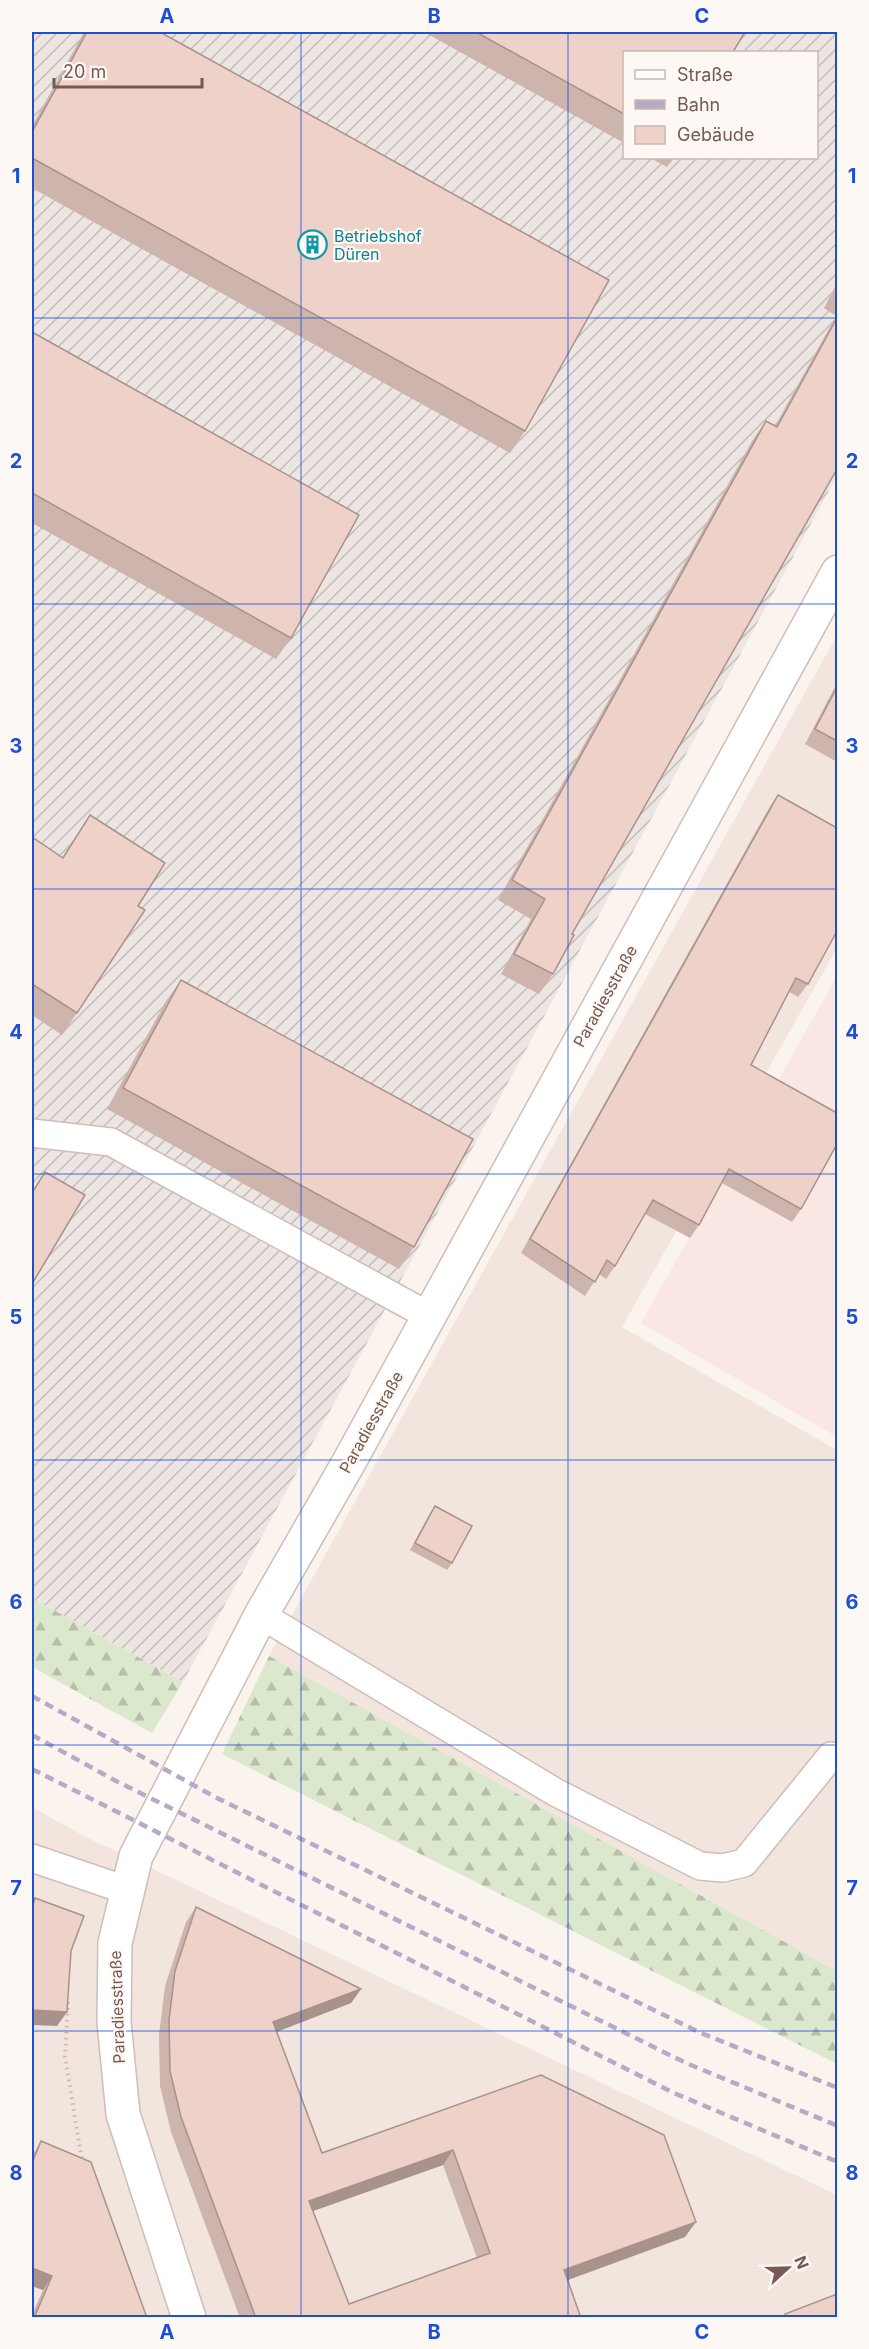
<svg xmlns="http://www.w3.org/2000/svg" width="869" height="2349" viewBox="0 0 869 2349" font-family="Inter,sans-serif">
<style>
.residential{fill:#f2e5dd}
.commercial{fill:#fae6e3}
.industrial{fill:url(#industrial-furrows);fill-rule:evenodd}
.forest{fill:url(#forest-firs)}
.lines{fill:none;stroke-linecap:round;stroke-linejoin:round}
.lane-casing{stroke:#cfbdb6;stroke-width:30}
.street-casing{stroke:#cfbdb6;stroke-width:36}
.path{stroke:#d3b4aa;stroke-width:4;stroke-dasharray:1.5 4.5;stroke-linecap:butt}
.lane{stroke:#fff;stroke-width:27}
.street{stroke:#fff;stroke-width:33}
.rail{stroke:#b5abc5;stroke-width:4.5;stroke-dasharray:9 6;stroke-linecap:butt}
.wall{fill:#cdb4ac;fill-rule:evenodd}
.shaded-wall{fill:#a7928c}
.building{fill:#eed1c8;stroke:#a7928c;stroke-width:1.5;fill-rule:evenodd}
.grid{fill:none;stroke:#1d4ed8;stroke-width:1.5;stroke-opacity:0.55}
.labels{text-anchor:middle;dominant-baseline:central;stroke-width:4.5;stroke-linejoin:round;paint-order:stroke}
.culture-label{font-size:16px;fill:#0d838f;stroke:#fef8f4;text-anchor:start}
.street-label{font-size:16px;fill:#755952;stroke:#fef8f4}
.neatline{fill:none;stroke:#1d4ed8;stroke-width:2}
.grid-label{font-size:20px;text-anchor:middle;font-weight:bold;fill:#1d4ed8}
</style>
<defs>
<pattern id="industrial-furrows" width="10" height="10" patternUnits="userSpaceOnUse" patternTransform="scale(1.5)"><rect width="10" height="10" fill="#ece5e2"/><path d="M-1 1l2-2M0 10L10 0M9 11l2-2" fill="none" stroke="#c4bdba"/></pattern>
<pattern id="forest-firs" width="22" height="20" patternUnits="userSpaceOnUse" patternTransform="scale(1.5)"><rect width="22" height="20" fill="#dce8cd"/><path d="M5 1l3.5 6h-7zM16 11l3.5 6h-7z" fill="#b7bfa9"/></pattern>
</defs>
<rect width="100%" height="100%" fill="#fbf4ee"/>
<!-- residential -->
<path class="residential" d="M837,635v313l-215,379 215,123v521l-568,-315z
M32,1807l52,29 753,359v122h-805z"/>
<!-- commercial -->
<path class="commercial" d="M837,976v461l-196,-114z"/>
<!-- industrial -->
<path class="industrial" d="M32,32h805v444l-654,1206 -151,-84zM624,52h192v106h-192z"/>
<!-- forest -->
<path class="forest" d="M32,1598l151,84 -31,51 -120,-66z
M269,1656l568,315v93l-615,-310z"/>
<g class="lines">
<defs>
<path id="lane" d="M32,1133l79,9 318,174
M261,1615l294,177 145,74 23,2 21,-5 87,-107
M32,1858l94,32"/>
<path id="street" d="M189,2318l-66,-204 -9,-92 1,-79 21,-87 125,-241 88,-153 489,-890"/>
</defs>
<!-- lane casing -->
<use href="#lane" class="lane-casing"/>
<!-- street casing -->
<use href="#street" class="street-casing"/>
<!-- path -->
<path class="path" d="M68,2002l-3,54 17,105"/>
<!-- lane -->
<use href="#lane" class="lane"/>
<!-- street -->
<use href="#street" class="street"/>
<!-- rail -->
<path class="rail" d="M32,1696l183,101 486,236 137,55
M32,1735l86,47 568,281 152,63
M32,1769l642,324 164,69"/>
</g>
<!-- wall -->
<path class="wall" d="M84,32h76l365,399 -15,22 -478,-265v-62z
M424,32h321l-121,20v91z
M650,158h24l-7,9z
M837,283v186l-265,465 -19,40 -14,20 -38,-20 30,-55 -33,-19 254,-459 14,-20 9,5 61,-110 -12,-8z
M32,332l259,306 -15,21 -244,-136z
M837,683v79l-32,-18z
M778,795l30,189 -10,13 -9,-5 -38,73 50,144 -9,13 -70,-39 -23,42 -9,13 -45,-24 -30,52 -9,13 -7,-5 -14,22 -64,-43 248,-445z
M90,815l-13,198 -15,22 -30,-20v-178l30,21z
M181,980l233,267 -15,22 -292,-160 59,-108z
M435,1506l17,57 -5,7 -37,-20 20,-37z
M196,1907l165,82 -10,14 -74,29 45,121 219,-78 144,162 -117,43 13,38h-341l-69,-186 -11,-46 -1,-51 6,-49 21,-64zM443,2165l34,93 -128,46 -36,-93z
M41,2141l106,177h-115v-3l11,-25 -11,-4v-130z"/>
<!-- shaded-wall -->
<path class="shaded-wall" d="M361,1989l-10,14 -88,34 10,-15z
M32,2010l35,2 -10,14 -25,-1z
M453,2150l-10,15 -144,51 10,-15z
M696,2222l-11,15 -131,48 10,-15z
M32,2268l20,8 -9,14 -11,-4z"/>
<!-- building -->
<path class="building" d="M87,32h73l449,248 -84,151 -493,-273v-26z
M476,32h269l-12,20h-109v62z
M837,318v151l-265,465 2,1 -21,39 -39,-20 31,-55 -33,-19 254,-459 11,6z
M32,332l327,183 -68,123 -259,-145z
M837,687v54l-22,-12z
M778,795l59,33v103l-29,53 -12,-6 -45,87 86,48v31l-36,65 -72,-40 -30,56 -46,-25 -38,66 -8,-6 -12,22 -65,-43z
M90,815l75,48 -27,43 7,4 -68,103 -45,-29v-147l31,21z
M181,980l292,159 -59,108 -291,-159z
M45,1172l40,23 -53,89v-91z
M435,1506l37,20 -20,37 -37,-20z
M35,1898l49,18 -13,35 -4,61 -35,-2v-102z
M196,1907l165,82 -88,33 49,131 219,-78 123,60 32,87 -132,48 17,48h-325l-75,-201 -11,-46 -1,-51 6,-49zM453,2150l37,103 -141,51 -40,-103z
M41,2141l50,21 56,156h-113l18,-42 -20,-8v-105z
M837,2294v24h-49l-3,-4z"/>
<!-- grid -->
<path class="grid" d="M301,32v2286M568,32v2286M32,318h806M32,604h806M32,889h806M32,1174h806M32,1460h806M32,1745h806M32,2031h806"/>
<!-- icons -->
<defs>
<symbol id="building-ring" viewBox="-11 -11 22 22"><circle r="9.5" fill="#fef8f4" stroke="#0f9aa8" stroke-width="1.5"/><path d="M-4-6H4V6H1V3H-1V6H-4ZM-2.5-4.3h1.7v1.8h-1.7ZM.8-4.3h1.7v1.8H.8ZM-2.5-1h1.7V.8h-1.7ZM.8-1h1.7V.8H.8Z" fill="#0f9aa8"/></symbol>
</defs>
<g fill-rule="evenodd">
<use href="#building-ring" x="296" y="228" width="33" height="33"/>
</g>
<g class="labels">
<!-- culture labels -->
<g class="culture-label">
<text x="334" y="236">Betriebshof<tspan x="334" dy="18">Düren</tspan></text>
</g>
<!-- street labels -->
<g class="street-label">
<text transform="translate(605 996) rotate(-61)">Paradiesstraße</text>
<text transform="translate(371 1422) rotate(-61)">Paradiesstraße</text>
<text transform="translate(117 2007) rotate(-92)">Paradiesstraße</text>
</g>
</g>
<!-- border -->
<rect width="869" height="2349" fill="none" stroke="#fef8f4" stroke-width="66"/>
<!-- legend -->
<rect x="623" y="51" width="195" height="108" fill="#fef8f4" stroke="#c7b8b3" stroke-width="1.5"/>
<rect x="635" y="70" width="30" height="9" fill="#ffffff" stroke="#c7b8b3" stroke-width="1.5"/>
<text x="677" y="81" font-size="18" fill="#755952">Straße</text>
<rect x="635" y="100" width="30" height="9" fill="#b5abc5" stroke="#c7b8b3" stroke-width="1.5"/>
<text x="677" y="111" font-size="18" fill="#755952">Bahn</text>
<rect x="635" y="126" width="30" height="18" fill="#eed1c8" stroke="#c7b8b3" stroke-width="1.5"/>
<text x="677" y="141" font-size="18" fill="#755952">Gebäude</text>
<!-- north arrow -->
<g transform="translate(788 2268) rotate(68)" stroke="#fef8f4" stroke-width="4.5" paint-order="stroke">
<path d="M0-4.5L10 22L0 15L-10 22Z" fill="#755952"/>
<text y="-9" font-size="16" font-weight="bold" text-anchor="middle" fill="#755952">N</text>
</g>
<!-- scale -->
<path d="M54 78v9h148v-9" fill="none" stroke="#755952" stroke-width="3"/>
<text x="63" y="78" font-size="18" fill="#755952" stroke="#fef8f4" stroke-width="4.5" paint-order="stroke">20 m</text>
<rect x="33" y="33" width="803" height="2283" class="neatline"/>
<g class="grid-label">
<text x="167" y="23">A</text>
<text x="434" y="23">B</text>
<text x="702" y="23">C</text>
<text x="16" y="183">1</text>
<text x="852" y="183">1</text>
<text x="16" y="468">2</text>
<text x="852" y="468">2</text>
<text x="16" y="753">3</text>
<text x="852" y="753">3</text>
<text x="16" y="1039">4</text>
<text x="852" y="1039">4</text>
<text x="16" y="1324">5</text>
<text x="852" y="1324">5</text>
<text x="16" y="1609">6</text>
<text x="852" y="1609">6</text>
<text x="16" y="1895">7</text>
<text x="852" y="1895">7</text>
<text x="16" y="2180">8</text>
<text x="852" y="2180">8</text>
<text x="167" y="2339">A</text>
<text x="434" y="2339">B</text>
<text x="702" y="2339">C</text>
</g>
</svg>
